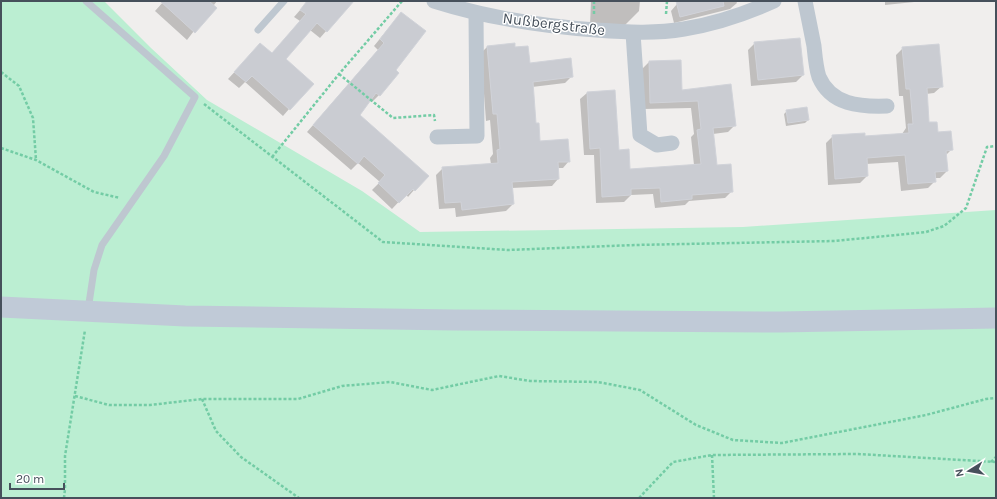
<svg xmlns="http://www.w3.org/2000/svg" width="997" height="499" viewBox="0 0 997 499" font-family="Karla,sans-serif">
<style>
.green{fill:#bbeed2}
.shadow{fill:#0003}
.building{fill:#caccd2;stroke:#d1d3d9}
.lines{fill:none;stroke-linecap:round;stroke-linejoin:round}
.path{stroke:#73cca5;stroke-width:2.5;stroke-dasharray:3 2;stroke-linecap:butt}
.lane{stroke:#bec7d0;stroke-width:7}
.street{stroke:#bec7d0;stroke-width:15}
.secondary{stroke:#c0cad7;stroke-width:21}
.labels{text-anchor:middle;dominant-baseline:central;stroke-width:3;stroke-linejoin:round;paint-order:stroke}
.street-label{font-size:15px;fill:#46505b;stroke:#fff}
</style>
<rect width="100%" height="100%" fill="#f0eeed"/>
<!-- green -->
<path class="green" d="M1,1h103l47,47 56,52 155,91 58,41 323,-5 253,-17v288h-995z"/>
<!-- shadow -->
<path class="shadow" d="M164,1h53l-30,39 -32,-29z
M308,1h32l7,6 -27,31 -10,-8 -25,29 4,50 -6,7 -38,-34 -6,6 -11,-9 26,-28 18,3 28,-33 -6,-4z
M591,1h49l-1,10 -16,16 -33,-2z
M690,1h46l1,2 -7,6 -56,14 -3,-12 6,-7z
M885,1h39l-39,4z
M401,13l-7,57 -15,25 -7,7 -2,-2 -12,15 56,75 -6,7 -2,-3 -14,15 -20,-19 8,-8 -22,-19 -7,7 -44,-38 71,-82 -4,-4z
M755,43l48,32 -7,7 -45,4 -3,-36z
M487,47l28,1 14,17 43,11 -7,7 -33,4 3,37 5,18 29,19 -6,7h-6l1,11 -6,7 -40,2 1,16 -7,7 -50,6 -1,-9 -16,1 -3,-34 7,-7 48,-4 -1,-6 3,-4 -3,-34 -4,1 -5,-68z
M903,48l39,38 -8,7 -8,1 3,29 22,27 -6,6 2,15 -7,7h-5v3l-7,7 -27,3 -3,-29 -32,2 1,12 -7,7 -32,2 -2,-42 7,-7 31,1 38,-3 4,-6 -3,-32h-4l-3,-41z
M680,61l1,30 49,-6 5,40 -7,7 -15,2 3,32 16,25 -7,7 -36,3 -4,4 -30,3 -2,-14 -22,1 -7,7 -28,1 -2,-48h-10l-4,-56 7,-6 27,-2 4,60 11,19 65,-5 -3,-28 3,-3 -3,-26 -48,1 -1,-40 7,-7z
M787,111l21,9 -3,3 -19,3 -2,-12z"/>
<!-- building -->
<path class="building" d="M160,1h49l8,7 -22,25z
M307,1h47l-27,31 -10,-9 -31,36 28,25 -24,26 -38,-34 -6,6 -12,-10 26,-29 12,10 34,-39 -6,-4z
M676,1h47l1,5 -44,11z
M401,12l25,19 -30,39 3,3 -19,23 -4,-3 -16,22 69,61 -14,15 -2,-2 -14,14 -21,-20 7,-8 -21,-19 -6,8 -45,-39 71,-82 -4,-4z
M800,38l4,37 -46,5 -4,-38z
M515,43v4l13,-1 2,17 41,-5 2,19 -40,5 3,41h3l1,18 28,-2 2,23h-12l1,17 -47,3 2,22 -52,6 -1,-8 -16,1 -3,-36 56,-4 -1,-13 3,-1 -3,-35h-4l-6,-68z
M939,44l4,43 -16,1 2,34h8l1,10 13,-1 2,19 -7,1 2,20 -13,1 1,10 -28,2 -3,-29 -38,3 1,18 -33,3 -3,-44 33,-2v3l44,-3 -1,-9h5l-3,-35h-4l-4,-42z
M681,60l1,30 49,-6 5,42 -23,2 4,37 14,-1 2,28 -41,3v4l-31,3 -1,-14 -29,1v6l-29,2 -2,-49 -10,1 -3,-57 28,-2 4,60 10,-1 1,20 71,-5 -4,-34 4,-1 -3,-28 -48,2 -1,-42z
M807,107l2,13 -21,3 -2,-13z"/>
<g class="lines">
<!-- path -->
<path class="path" d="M594,14v-13
M666,14l1,-13
M1,72l18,14 14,32 3,42
M339,74l54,44 41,-3 1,6
M204,104l179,138 125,8 127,-5 200,-4 91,-9 18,-6 22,-18 21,-61 9,-1
M1,148l35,12 58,32 26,6
M272,157l67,-83 63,-73
M75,396l34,9h41l52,-6h96l44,-13 48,-4 42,8 67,-14 31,5 68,1 42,8 56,35 37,15 49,3 144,-28 60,-16 10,-1
M202,399l14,32 25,26 58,41
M712,455l2,43
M991,462l5,-5
M64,498l1,-9v-33l20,-126
M639,498l34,-36 39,-7 146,-1 138,8"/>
<!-- lane -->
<path class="lane" d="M86,1l109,96 -31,59 -62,89 -8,25 -6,40
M258,30l26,-29"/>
<!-- street -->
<path class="street" d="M434,1c54,17 105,25 162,29 29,2 59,4 88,-1 31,-5 61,-15 90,-28
M805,1c3,15 6,30 9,45 1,10 2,22 5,31 12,28 41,30 68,29
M633,33l7,102 17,10 15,-2
M437,137l40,-1 -1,-122"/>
<!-- secondary -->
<path class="secondary" d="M1,307l184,9 270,4 325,2 216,-4"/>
</g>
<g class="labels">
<!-- street labels -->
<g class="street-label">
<text transform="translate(554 24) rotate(7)">Nußbergstraße</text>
</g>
</g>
<!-- border -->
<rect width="997" height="499" fill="none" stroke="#46505b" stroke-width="4"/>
<!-- north arrow -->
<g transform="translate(969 471) rotate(259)" stroke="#ffffff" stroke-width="3" paint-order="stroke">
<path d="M0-3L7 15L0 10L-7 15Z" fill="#46505b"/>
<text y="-6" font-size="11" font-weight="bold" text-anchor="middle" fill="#46505b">N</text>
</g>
<!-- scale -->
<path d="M10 483v6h54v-6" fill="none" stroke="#46505b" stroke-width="2"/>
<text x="16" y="483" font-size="12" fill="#46505b" stroke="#ffffff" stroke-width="3" paint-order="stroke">20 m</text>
</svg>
